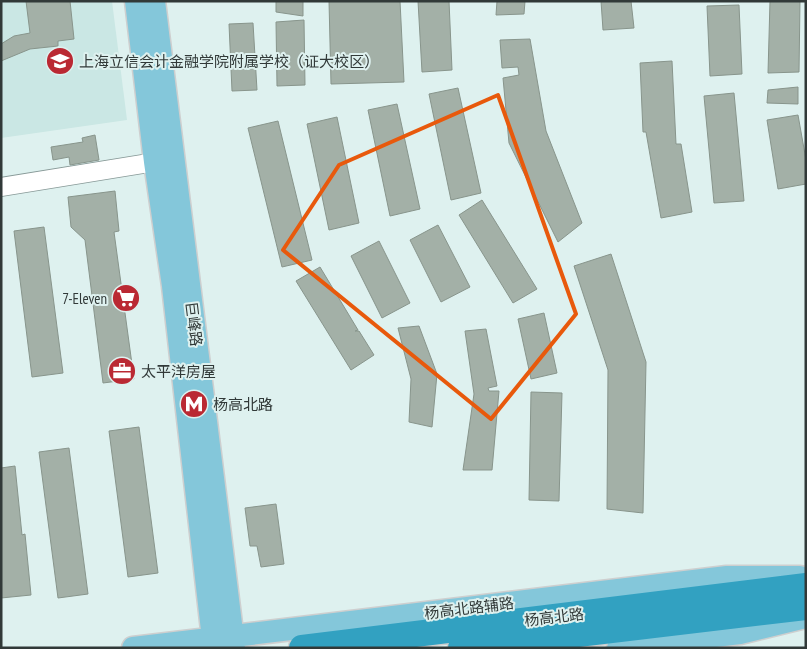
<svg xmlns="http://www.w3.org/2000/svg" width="807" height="649" viewBox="0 0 807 649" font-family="'PT Sans Narrow','Noto Sans SC',sans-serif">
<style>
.built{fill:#cae7e4}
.building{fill:#a3b0a7;stroke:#88958c}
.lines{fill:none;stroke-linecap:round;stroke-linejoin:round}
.minor-casing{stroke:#879997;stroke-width:20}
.major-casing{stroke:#cecfcf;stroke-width:25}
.highway-casing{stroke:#cecfcf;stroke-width:29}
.minor{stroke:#fff;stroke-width:18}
.major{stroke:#84c7da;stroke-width:22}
.highway{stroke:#32a1c1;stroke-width:26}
.marked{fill:none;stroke:#e8590c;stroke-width:4;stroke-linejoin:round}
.labels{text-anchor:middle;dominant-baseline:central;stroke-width:4;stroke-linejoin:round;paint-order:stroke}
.poi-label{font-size:15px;fill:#313938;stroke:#def1ef;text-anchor:start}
.street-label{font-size:15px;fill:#313938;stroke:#def1ef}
</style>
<rect width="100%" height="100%" fill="#def1ef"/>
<!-- built -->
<path class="built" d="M1,1h111l15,119 -126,18z"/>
<!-- building -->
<path class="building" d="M26,1h44l4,38 -16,2v5l-28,3 -29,12v-17l13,-8 16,-3z
M276,1h27v15l-27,-4z
M329,1h71l4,81 -73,2z
M418,1h31l3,69 -30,2z
M497,1h28l-1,13 -28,1z
M601,1h30l3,27 -31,2z
M770,1h30l-1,71 -31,1z
M739,5l3,69 -32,2 -3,-70z
M304,20l1,65 -28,1 -1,-64z
M253,23l4,67 -25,1 -3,-67z
M530,39l16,92 36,92 -24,19 -49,-99 -6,-65 16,-3 -1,-8 -16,1 -2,-28z
M672,61l4,83h5l11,68 -31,6 -15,-86h-3l-3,-69z
M798,87v17l-31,-1 1,-13z
M458,88l23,105 -30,7 -22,-106z
M734,93l10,108 -30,2 -10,-107z
M397,104l23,105 -30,7 -22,-106z
M798,115l8,45v24l-28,5 -11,-69z
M337,117l22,106 -30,7 -22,-106z
M278,121l34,139 -30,7 -34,-139z
M95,135l4,25 -29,5 -1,-8 -16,3 -2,-13 32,-5 -1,-4z
M115,191l4,40 -5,1 20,147 -31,4 -18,-143 -14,-13 -3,-30z
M482,200l55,89 -24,14 -54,-88z
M438,225l32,62 -29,15 -31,-62z
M44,227l19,146 -31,4 -18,-146z
M379,241l31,62 -28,15 -31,-62z
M611,254l35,108 -3,151 -36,-4 1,-139 -34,-104z
M320,267l38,63 -3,1h4l15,24 -23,15 -55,-89z
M544,313l13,60 -26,6 -13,-60z
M419,326l18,48 -5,53 -23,-5 2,-43 -13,-51z
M486,329l11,57 -9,2 1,3h10l-7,79h-29l11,-76 -9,-63z
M531,392l31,1 -3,108 -30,-1z
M139,427l19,146 -30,4 -19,-146z
M69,448l19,146 -30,4 -19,-146z
M15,466l7,69 3,-1 6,61 -30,3v-130z
M276,504l8,60 -23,3 -4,-21h-7l-5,-38z"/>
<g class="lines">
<defs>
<path id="minor" d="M1,187l154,-25"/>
<path id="major" d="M136,1l19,161 18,124 41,362
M154,1l80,647
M133,648l594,-71h73
M618,648l122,-15 66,-16"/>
<path id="highway" d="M302,648l504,-62
M461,648l345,-41"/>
</defs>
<!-- minor casing -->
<use href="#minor" class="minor-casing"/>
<!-- major casing -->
<use href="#major" class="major-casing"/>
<!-- highway casing -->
<use href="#highway" class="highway-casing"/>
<!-- minor -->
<use href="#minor" class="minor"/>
<!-- major -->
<use href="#major" class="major"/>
<!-- highway -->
<use href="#highway" class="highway"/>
</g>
<!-- marked area -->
<path class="marked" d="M498,95l78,219 -85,105 -208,-169 56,-85z"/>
<!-- icons -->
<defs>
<symbol id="school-disc" viewBox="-11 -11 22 22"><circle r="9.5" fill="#ba2933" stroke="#def1ef"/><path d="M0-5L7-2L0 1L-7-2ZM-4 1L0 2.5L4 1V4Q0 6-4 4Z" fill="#fff"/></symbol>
<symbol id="supermarket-disc" viewBox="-11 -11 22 22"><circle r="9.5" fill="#ba2933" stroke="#def1ef"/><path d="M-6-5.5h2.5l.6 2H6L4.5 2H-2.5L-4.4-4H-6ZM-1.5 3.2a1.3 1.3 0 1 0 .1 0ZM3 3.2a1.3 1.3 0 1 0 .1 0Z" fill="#fff"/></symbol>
<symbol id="office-disc" viewBox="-11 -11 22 22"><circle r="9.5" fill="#ba2933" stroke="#def1ef"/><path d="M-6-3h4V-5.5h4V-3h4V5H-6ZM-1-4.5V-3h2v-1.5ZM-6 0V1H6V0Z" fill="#fff"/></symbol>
<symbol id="metro-disc" viewBox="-11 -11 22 22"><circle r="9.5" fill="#ba2933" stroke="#def1ef"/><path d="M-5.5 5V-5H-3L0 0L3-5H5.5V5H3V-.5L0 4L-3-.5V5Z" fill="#fff"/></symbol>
</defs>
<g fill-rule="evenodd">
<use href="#school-disc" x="44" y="45" width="32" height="32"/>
<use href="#supermarket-disc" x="110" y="282" width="32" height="32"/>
<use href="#office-disc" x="106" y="355" width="32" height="32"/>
<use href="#metro-disc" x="178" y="388" width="32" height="32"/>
</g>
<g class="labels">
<!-- poi labels -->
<g class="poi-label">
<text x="79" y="61">上海立信会计金融学院附属学校（证大校区）</text>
<text x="107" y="298" text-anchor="end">7-Eleven</text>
<text x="141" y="371">太平洋房屋</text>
<text x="213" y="404">杨高北路</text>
</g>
<!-- street labels -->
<g class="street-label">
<text transform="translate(194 324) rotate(83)">巨峰路</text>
<text transform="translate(469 608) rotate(-7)">杨高北路辅路</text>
<text transform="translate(554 617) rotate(-7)">杨高北路</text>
</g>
</g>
<!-- border -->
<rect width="807" height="649" fill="none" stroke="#313938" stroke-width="5"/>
</svg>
